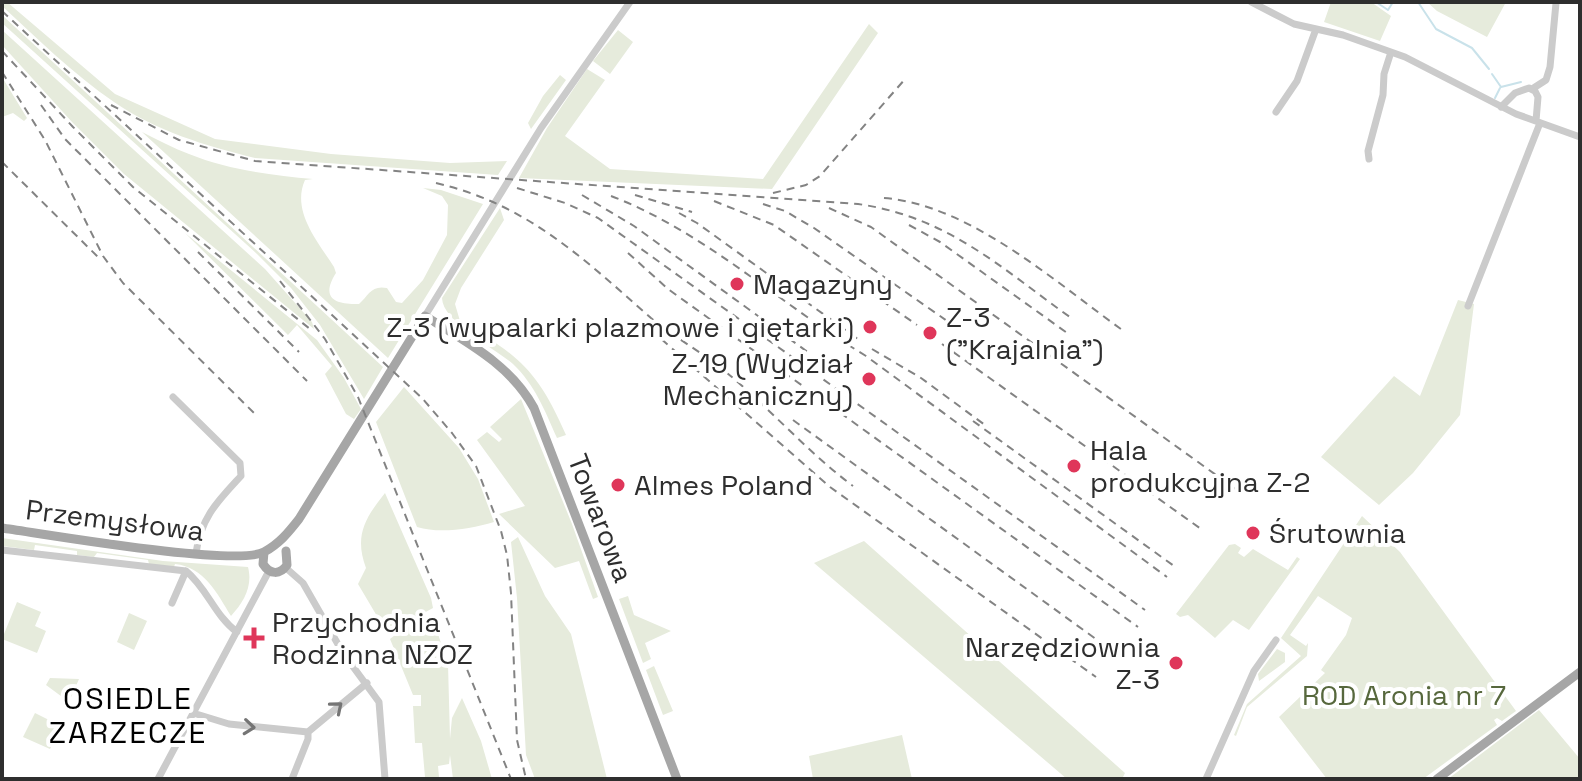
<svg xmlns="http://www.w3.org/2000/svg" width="1582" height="781" viewBox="0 0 1582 781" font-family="'Space Grotesk',sans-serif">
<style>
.green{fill:#e6ebdc}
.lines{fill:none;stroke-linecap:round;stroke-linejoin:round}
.stream{stroke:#c9e2ea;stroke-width:2}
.minor{stroke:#cbcbcb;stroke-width:7}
.major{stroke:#a6a6a6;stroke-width:9}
.rail{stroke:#838383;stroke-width:2;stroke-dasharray:8 6;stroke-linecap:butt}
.oneway{stroke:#757575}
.poi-dot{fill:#df365a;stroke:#fff;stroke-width:3}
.labels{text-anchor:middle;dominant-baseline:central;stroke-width:8;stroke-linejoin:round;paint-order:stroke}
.poi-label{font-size:28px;fill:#2e2e2e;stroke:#fff;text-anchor:start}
.street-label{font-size:28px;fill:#2e2e2e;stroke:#fff}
.park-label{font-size:28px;fill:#57683d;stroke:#fff}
.neighbourhood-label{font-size:30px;letter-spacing:2px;fill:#000;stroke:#fff}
</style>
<rect width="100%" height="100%" fill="#fff"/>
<!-- green -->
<path class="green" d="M2,2h5l108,92 100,45 116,15 119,9 57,-2 -9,14 -243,-17c-49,-12 -99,-27 -141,-56 -41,-28 -76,-63 -112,-96z
M1331,2h40l20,14 -11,25 -56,-19z
M1427,2h79l-19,35 -50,-26z
M2,15l381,352 -19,32 -44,-74 -29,-37 -34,-34 -255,-231z
M869,24l9,9 -106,156 -253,-11 28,-50 40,-59 18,11 -40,56 45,33 153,10z
M2,30l263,239 47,53 2,7 -190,-155 -52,-52 -70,-77z
M618,30l15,12 -23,32 -17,-13z
M560,75l6,5 -35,49 -3,-6 15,-27z
M2,77l25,41 -3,3 -11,-8 -11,4z
M142,132c16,8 31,16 47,22 39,16 83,21 124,25l-8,1c-14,31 13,62 29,87l2,6c-16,25 -1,32 23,31 10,-9 12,-19 28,-16l9,14 6,1 21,-23 24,-45 1,-30 -6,-9 -19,-8 18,2 42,14 -95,154z
M500,208l4,12 -43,68 -6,16 5,17c59,34 78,50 106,114l-9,3c-12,-27 -22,-53 -44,-74 -18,-16 -70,-41 -71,-66z
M185,233l132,107 27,38 17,31 -7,10 -8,-5 -21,-40 7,-8 -35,-41 -9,10z
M1458,300l16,4 -14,111 -47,58 -34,32 -58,-48 73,-81 26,20z
M404,387l55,61 19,31 16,43c-24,7 -54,12 -77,5l-41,-105z
M521,399l51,125 26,73 -5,2 -14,-38 -24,7 -56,-54 26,-8 -48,-66 10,-8 12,10 3,-3 -12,-12z
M385,493l46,105 2,10 -46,25 -29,-49 8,-16c-12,-32 -1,-50 19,-75z
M1362,516l38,36 116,159 -14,10 -5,-3 -3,2 3,5 -74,54h-96l-48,-62 46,-44 -4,-3 25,-35 6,-17 -34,-22 -28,39 16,11 2,-3 -1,13 -60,51 -11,29 -2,-1 13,-31 54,-48 -20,-18z
M518,537l27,59 26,38 36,145h-72l-9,-24 -9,-157 -6,-56z
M2,538l161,23 85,6c5,19 -4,35 -17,49 -14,-23 -27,-49 -56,-52l-1,3 -25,-3 -1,-4 -51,-7 -3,4 -17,-2v-4l-42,-6 -1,5 -32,-4z
M864,541l261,232 -3,6h-55l-253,-216z
M1235,544l6,4 -3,5 6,4 9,-8 35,21 9,-13 3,2 -51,71 -16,-10 -18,18 -27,-23 -8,2 -4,-3 53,-69z
M628,596l6,19 37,16 -26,12 6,16 -8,4 -24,-64z
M17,602l24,10 -6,14 11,5 -9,22 -35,-14z
M129,613l18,8 -13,29 -17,-8z
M432,616l16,48 2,75 2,-21 10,-20 19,43 11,38h-39l-3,-24 -1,9 -11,2 1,11h-14l-3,-34h-7l-2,-37h8v-11h-8l-23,-56 10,-8z
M1277,649l8,4v9l-26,19 -1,-7z
M654,666l19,45 -10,4 -17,-45z
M50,678l29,1 -10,23 -23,-17z
M1539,710l41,49v20h-132z
M35,713l26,13 -11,23 -27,-12z
M902,735l10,44h-99l-4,-23z"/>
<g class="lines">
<!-- stream -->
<path class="stream" d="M1376,2l12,8 5,-8
M1418,2l18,27 36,19 17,21
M1492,74l9,13 20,-5
M1495,98l5,-10"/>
<!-- minor -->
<path class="minor" d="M1251,2l43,22 49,11 62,22 111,57 64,23
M1532,89l14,-9 4,-13 6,-64
M1501,107l14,-14 14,-5 6,3 3,6 -2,24
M1276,112l21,-31 19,-52
M1369,159l-1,-8 15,-56 1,-21 7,-22
M1468,306l72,-183
M425,316l116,-188 89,-126
M173,397l67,66 1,13c-23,25 -40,41 -45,77
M2,550l184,21c21,17 29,45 51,61
M286,568l17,15 40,70 36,49 6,77
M172,603l14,-32
M193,713l36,11 79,8 59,-49
M158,779l111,-208
M292,779l16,-40v-7
M1206,779l48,-108 22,-31"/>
<!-- major -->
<path class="major" d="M2,528c43,6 233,39 262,24 15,-8 24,-19 35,-33l126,-203c41,26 85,48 109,92l143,371
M264,552l-1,12c7,11 17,11 24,1l-1,-14
M1437,779l143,-107"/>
<!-- rail -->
<path class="rail" d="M2,11l420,387 30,35 24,33 25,65 6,24 4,38 6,147 9,39
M2,51l71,76 60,60 177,142
M2,72l43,68 58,116 20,27 135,134
M41,105l24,34 242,242
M111,105l68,35 76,21 603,43c91,13 144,65 216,116
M2,162l99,98
M436,183c91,21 148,76 215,135 22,18 47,32 70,50 46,37 85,83 132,118
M517,188l48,15 33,15 547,392
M773,193l33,-8 14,-9 86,-98
M582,195l52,31 175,127
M635,195l57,17
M611,196c94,36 169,108 255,160l301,221
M884,198c87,7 172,85 241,134
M714,201l60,24 143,100
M763,204l22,7 29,17 146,102
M829,208l42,19 366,263
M679,213l18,10 165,119
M909,225l31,17 130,93
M198,252l101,100
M628,253l40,36 470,338
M280,281l45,58 33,58 153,382
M651,330l179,157 266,190
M942,344l259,185
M872,349l49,29 64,47
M793,420l325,235
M973,421l201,145"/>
</g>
<!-- one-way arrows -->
<defs><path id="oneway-chevron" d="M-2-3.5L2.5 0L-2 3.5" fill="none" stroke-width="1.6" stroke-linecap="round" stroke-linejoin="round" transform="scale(2)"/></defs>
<g class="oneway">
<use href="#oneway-chevron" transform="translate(337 707) rotate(-40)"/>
<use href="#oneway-chevron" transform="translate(249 727) rotate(6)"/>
</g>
<!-- markers -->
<g class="poi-dot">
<circle cx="737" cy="284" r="8"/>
<circle cx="870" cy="327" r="8"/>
<circle cx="930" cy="333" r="8"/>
<circle cx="869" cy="379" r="8"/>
<circle cx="1074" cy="466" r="8"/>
<circle cx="618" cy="485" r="8"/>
<circle cx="1253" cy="533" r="8"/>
<path d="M250 626h8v8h8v8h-8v8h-8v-8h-8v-8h8z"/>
<circle cx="1176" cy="663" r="8"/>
</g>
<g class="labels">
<!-- poi labels -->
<g class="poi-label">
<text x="753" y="284">Magazyny</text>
<text x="946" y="317">Z-3<tspan x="946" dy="32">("Krajalnia")</tspan></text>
<text x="854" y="327" text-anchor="end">Z-3 (wypalarki plazmowe i giętarki)</text>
<text x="853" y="363" text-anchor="end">Z-19 (Wydział<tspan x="853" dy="32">Mechaniczny)</tspan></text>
<text x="1090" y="450">Hala<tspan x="1090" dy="32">produkcyjna Z-2</tspan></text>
<text x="634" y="485">Almes Poland</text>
<text x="1269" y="533">Śrutownia</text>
<text x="272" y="622">Przychodnia<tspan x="272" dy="32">Rodzinna NZOZ</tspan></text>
<text x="1160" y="647" text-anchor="end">Narzędziownia<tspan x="1160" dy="32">Z-3</tspan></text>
</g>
<!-- street labels -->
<g class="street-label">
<text transform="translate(601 518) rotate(69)">Towarowa</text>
<text transform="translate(115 520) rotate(7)">Przemysłowa</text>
</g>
<!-- park labels -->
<g class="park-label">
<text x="1404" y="695">ROD Aronia nr 7</text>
</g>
<!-- neighbourhood labels -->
<g class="neighbourhood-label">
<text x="128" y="698">OSIEDLE<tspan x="128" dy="34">ZARZECZE</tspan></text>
</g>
</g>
<!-- border -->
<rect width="1582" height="781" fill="none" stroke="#2e2e2e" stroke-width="8"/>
</svg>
